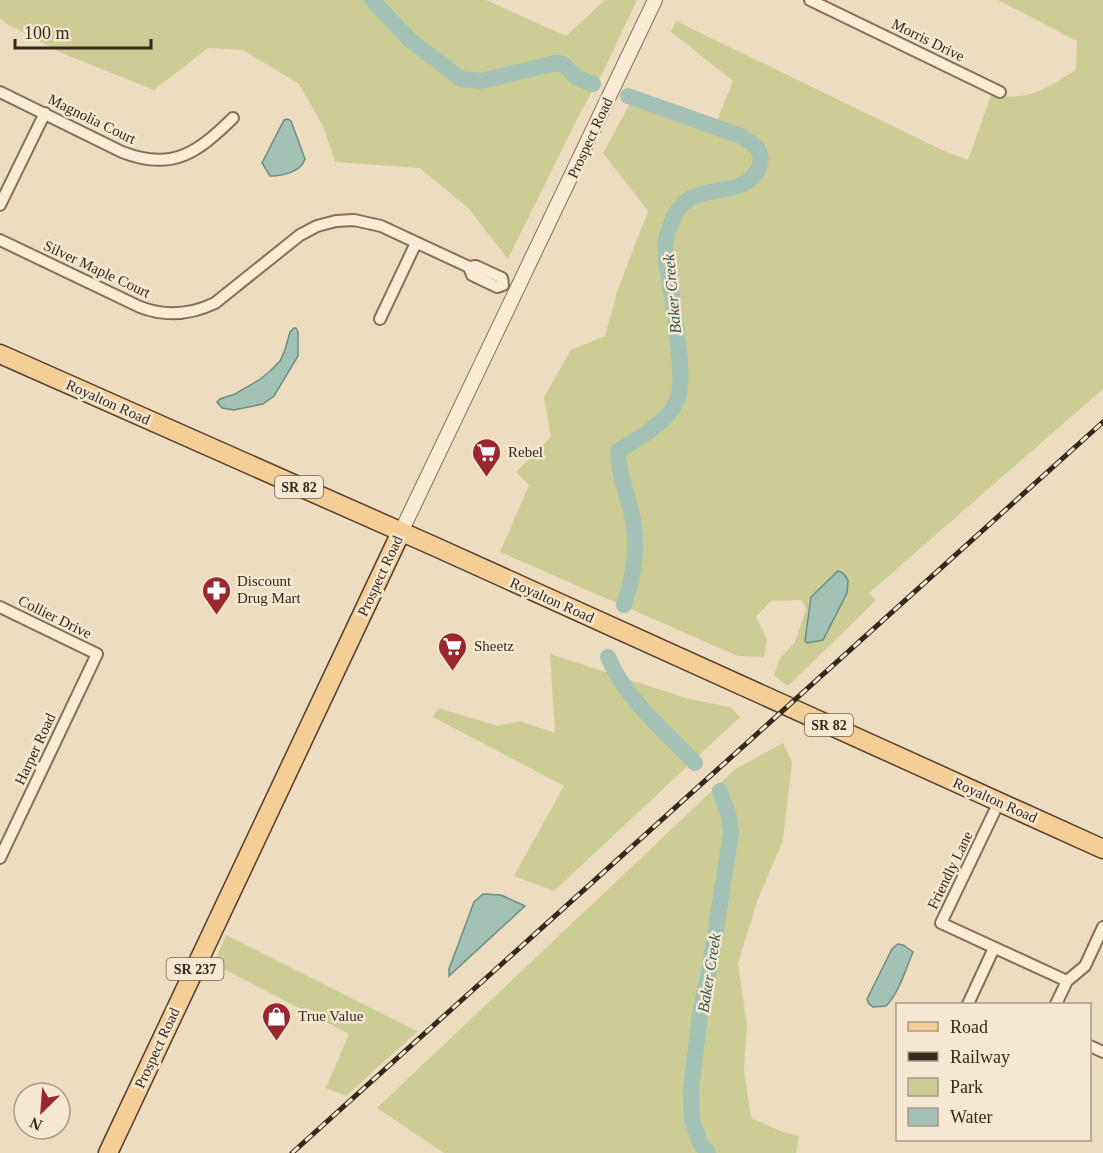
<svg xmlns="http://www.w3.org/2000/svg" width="1103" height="1153" viewBox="0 0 1103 1153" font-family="'Times New Roman',serif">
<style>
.green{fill:#cbcd94}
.water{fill:#a3c1b5;stroke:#6a8e82;stroke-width:1.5}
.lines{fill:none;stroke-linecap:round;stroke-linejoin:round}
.river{stroke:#a3c1b5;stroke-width:16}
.minor-casing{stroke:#886d58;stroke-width:14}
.tertiary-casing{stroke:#886d58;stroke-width:16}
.primary-casing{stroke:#553c2c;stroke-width:21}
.minor{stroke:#f9ebd4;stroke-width:10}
.tertiary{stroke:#f9ebd4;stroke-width:14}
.primary{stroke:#f3ce97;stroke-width:18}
.rail-casing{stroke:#37271d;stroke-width:5}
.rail{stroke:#f6e7d0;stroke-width:3;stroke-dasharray:9;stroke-linecap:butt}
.labels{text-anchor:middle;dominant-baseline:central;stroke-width:5;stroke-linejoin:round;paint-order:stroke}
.shield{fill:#f6e7d0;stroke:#706153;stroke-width:1.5}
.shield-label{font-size:14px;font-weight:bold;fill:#37271d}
.street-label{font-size:15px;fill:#37271d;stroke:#f6e7d0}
.poi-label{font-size:15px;fill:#37271d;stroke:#f6e7d0;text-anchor:start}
.water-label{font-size:16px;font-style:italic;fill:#2b5751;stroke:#f6e7d0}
</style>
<rect width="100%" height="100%" fill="#eedcc0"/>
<!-- green -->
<path class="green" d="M0,0h486l80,36 39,-36h32l-35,74 -23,41 -71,144 -40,-51 -48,-40 -85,-6 -12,-36 -24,-42 -56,-34 -35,-2 -54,42 -90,-36 -57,-30 -7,-6z
M998,0h105v389l-234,204 7,7 -88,86 -14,-10 5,-16 16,-18 11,-33 -4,-9 -31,1 -15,16 11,22 -3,18 -26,-1 -238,-104 29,-67 -13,-13 35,-35 -7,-40 27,-47 34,-14 12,-44 31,-81 -45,-58 27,-49 83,27 20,-50 -62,-49 5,-11 266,129 26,10 23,-65c39,6 54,-6 85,-25l1,-29z
M550,654l139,45 41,8 10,10 -186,174 -40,-15 50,-90 -131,-69 5,-9 60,18 22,-5 35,12z
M783,743l9,19 -9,78 -25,59 -20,64 9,62 -3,43 7,50 29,13 19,5 -3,17h-352l-67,-45 358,-339z
M226,935l187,94 5,2 -72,65 -20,-8 23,-54 -135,-70z"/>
<!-- water -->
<path class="water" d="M288,119l3,2 14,38c-4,13 -22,17 -35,17l-8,-13 22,-43z
M294,328h2l2,4v24l-24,40 -11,8 -29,6 -12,-2 -5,-6 3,-3 15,-5 24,-14 10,-8 11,-11 5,-11 5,-18z
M838,571l5,2 5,7 -1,13 -24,47 -16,3 -2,-2 6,-44z
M483,894l18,1 24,11 -76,70v-7l25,-67z
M898,944l5,1 10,7c-8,19 -13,39 -27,54l-13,1 -4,-3 -2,-5 25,-50z"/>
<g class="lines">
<!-- river -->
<path class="river" d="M372,0l38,40 51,39 20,2 75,-18 7,1 13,13 17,7
M624,605c11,-32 15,-62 7,-95 -5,-20 -13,-38 -13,-59 17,-11 37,-21 51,-38 4,-4 9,-13 10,-20 5,-21 -5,-80 -8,-104 -3,-17 -8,-37 -4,-54 2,-8 8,-22 14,-29 21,-24 64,-6 78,-39 6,-16 -5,-23 -18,-31l-113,-40
M608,657c18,43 56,73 87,106
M708,1153l-7,-8 -9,-24 -1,-32 9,-74 11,-54 20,-128 -2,-16 -9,-26"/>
<defs>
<path id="minor" d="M810,0l190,92
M0,92l122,60c51,20 76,0 111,-34
M0,205l45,-92
M0,240l140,67c26,10 50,8 75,-4l85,-68 17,-9 19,-5 18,-1 27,6 88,41
M476,266l26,12 1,7 -6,2 -25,-12 -3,-8z
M380,319l36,-76
M0,607l97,47 -97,204
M999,802l-58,121 126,58
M968,1004l26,-56
M1056,1004l11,-23 18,-15 18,-39
M1090,1046l13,6"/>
<path id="tertiary" d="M401,532l254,-532"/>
<path id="primary" d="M0,354l438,194 665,301
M108,1153l293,-621"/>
</defs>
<!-- minor casing -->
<use href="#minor" class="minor-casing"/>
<!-- tertiary casing -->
<use href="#tertiary" class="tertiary-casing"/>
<!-- primary casing -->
<use href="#primary" class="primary-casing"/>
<!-- minor -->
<use href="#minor" class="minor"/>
<!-- tertiary -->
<use href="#tertiary" class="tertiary"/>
<!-- primary -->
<use href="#primary" class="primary"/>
<defs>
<path id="rail" d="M292,1153l811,-731"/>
</defs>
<!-- rail casing -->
<use href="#rail" class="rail-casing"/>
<!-- rail -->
<use href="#rail" class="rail"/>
</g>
<!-- icons -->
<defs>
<symbol id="supermarket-pin" viewBox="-11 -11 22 30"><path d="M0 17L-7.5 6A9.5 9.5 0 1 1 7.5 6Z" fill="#982732" stroke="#f6e7d0"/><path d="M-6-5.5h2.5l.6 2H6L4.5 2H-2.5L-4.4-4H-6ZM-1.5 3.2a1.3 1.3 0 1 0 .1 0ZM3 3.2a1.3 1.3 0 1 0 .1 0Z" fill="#fff"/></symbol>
<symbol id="pharmacy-pin" viewBox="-11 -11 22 30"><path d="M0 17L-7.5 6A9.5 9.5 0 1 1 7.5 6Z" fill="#982732" stroke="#f6e7d0"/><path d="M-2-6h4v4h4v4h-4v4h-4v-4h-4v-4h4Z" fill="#fff"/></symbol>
<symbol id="shop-pin" viewBox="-11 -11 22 30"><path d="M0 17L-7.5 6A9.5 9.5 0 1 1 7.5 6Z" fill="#982732" stroke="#f6e7d0"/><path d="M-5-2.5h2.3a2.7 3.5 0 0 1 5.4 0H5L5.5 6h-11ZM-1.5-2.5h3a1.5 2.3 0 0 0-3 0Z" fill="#fff"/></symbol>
</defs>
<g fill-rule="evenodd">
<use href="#supermarket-pin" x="470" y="436" width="33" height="45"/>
<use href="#pharmacy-pin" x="200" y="574" width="33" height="45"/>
<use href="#supermarket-pin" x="436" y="630" width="33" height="45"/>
<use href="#shop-pin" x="260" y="1000" width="33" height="45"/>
</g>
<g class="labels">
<!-- shield labels -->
<g class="shield">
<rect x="275" y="476" width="48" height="22" rx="4.5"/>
<rect x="805" y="714" width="48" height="22" rx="4.5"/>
<rect x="166.5" y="958" width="57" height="22" rx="4.5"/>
</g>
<g class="shield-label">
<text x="299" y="487">SR 82</text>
<text x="829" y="725">SR 82</text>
<text x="195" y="969">SR 237</text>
</g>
<!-- street labels -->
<g class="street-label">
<text transform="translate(928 40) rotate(26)">Morris Drive</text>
<text transform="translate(92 119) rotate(26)">Magnolia Court</text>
<text transform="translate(590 138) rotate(-65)">Prospect Road</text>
<text transform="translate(97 269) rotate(25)">Silver Maple Court</text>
<text transform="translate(108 402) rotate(24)">Royalton Road</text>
<text transform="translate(380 576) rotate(-65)">Prospect Road</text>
<text transform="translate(552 600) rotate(24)">Royalton Road</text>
<text transform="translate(55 617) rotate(26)">Collier Drive</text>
<text transform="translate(35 749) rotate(-65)">Harper Road</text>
<text transform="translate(995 800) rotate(24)">Royalton Road</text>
<text transform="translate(950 870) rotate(-64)">Friendly Lane</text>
<text transform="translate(157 1048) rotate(-65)">Prospect Road</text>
</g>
<!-- poi labels -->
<g class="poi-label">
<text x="508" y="452">Rebel</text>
<text x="237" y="581">Discount<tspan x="237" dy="17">Drug Mart</tspan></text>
<text x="474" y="646">Sheetz</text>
<text x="298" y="1016">True Value</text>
</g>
<!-- water labels -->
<g class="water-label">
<text transform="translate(672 294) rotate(-95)">Baker Creek</text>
<text transform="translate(709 973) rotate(-81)">Baker Creek</text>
</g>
</g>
<!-- legend -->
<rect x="896" y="1003" width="195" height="138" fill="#f6e7d0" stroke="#aa9a88" stroke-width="1.5"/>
<rect x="908" y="1022" width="30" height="9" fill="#f3ce97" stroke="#aa9a88" stroke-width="1.5"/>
<text x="950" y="1033" font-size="18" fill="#37271d">Road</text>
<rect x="908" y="1052" width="30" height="9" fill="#37271d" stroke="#aa9a88" stroke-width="1.5"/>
<text x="950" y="1063" font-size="18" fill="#37271d">Railway</text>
<rect x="908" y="1078" width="30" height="18" fill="#cbcd94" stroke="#aa9a88" stroke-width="1.5"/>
<text x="950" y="1093" font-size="18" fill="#37271d">Park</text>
<rect x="908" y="1108" width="30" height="18" fill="#a3c1b5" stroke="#aa9a88" stroke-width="1.5"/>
<text x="950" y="1123" font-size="18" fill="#37271d">Water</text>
<!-- north arrow -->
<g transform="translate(42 1111) rotate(205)"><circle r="28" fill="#f6e7d0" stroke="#aa9a88" stroke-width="1.5"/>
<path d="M0-4.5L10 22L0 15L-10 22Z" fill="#982732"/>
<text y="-9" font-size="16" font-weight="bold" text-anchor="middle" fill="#37271d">N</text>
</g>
<!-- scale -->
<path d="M15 39v9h136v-9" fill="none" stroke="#37271d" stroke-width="3"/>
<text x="24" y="39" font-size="18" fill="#37271d" stroke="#f6e7d0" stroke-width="4.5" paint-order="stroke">100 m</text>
</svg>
